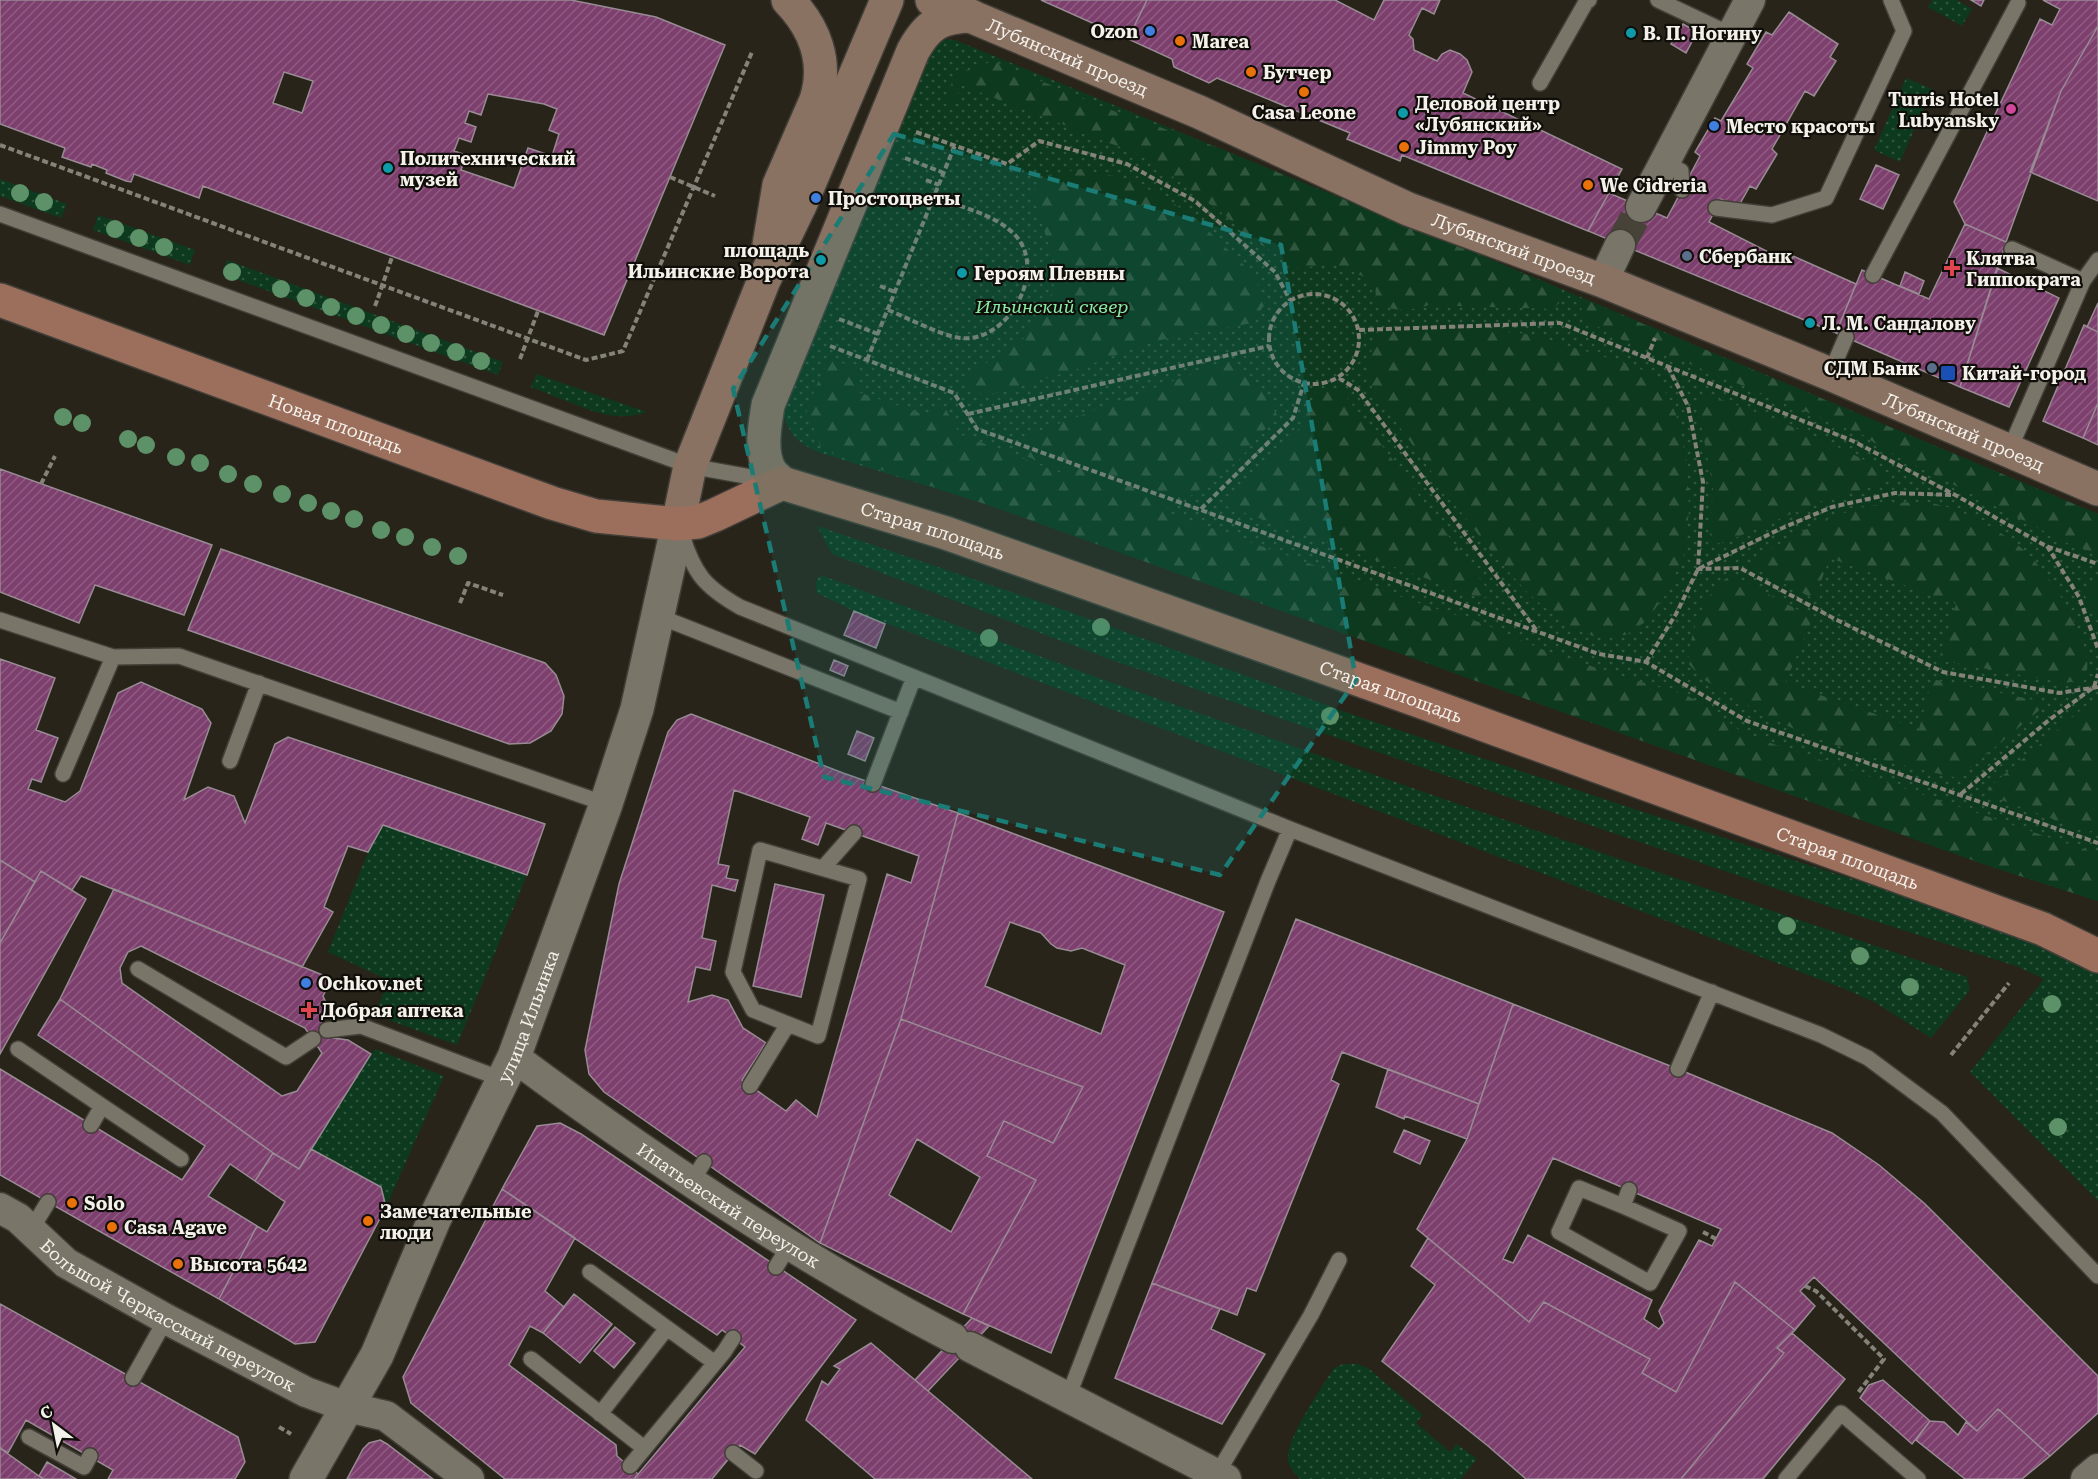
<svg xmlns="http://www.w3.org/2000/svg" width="2098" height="1479" viewBox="0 0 2098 1479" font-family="'Roboto Serif',serif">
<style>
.grass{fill:url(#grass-dots)}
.forest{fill:url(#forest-firs)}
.building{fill:url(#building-hatch);stroke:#988b94;stroke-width:1.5;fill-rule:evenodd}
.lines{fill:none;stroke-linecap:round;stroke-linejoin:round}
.minor-tunnel{stroke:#474339;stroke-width:30;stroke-dasharray:30 15;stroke-linecap:butt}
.service-casing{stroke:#423f38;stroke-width:18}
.minor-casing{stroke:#423f38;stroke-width:33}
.tertiary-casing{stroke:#423f38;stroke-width:36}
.secondary-casing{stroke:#423f38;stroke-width:36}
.primary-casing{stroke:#423f38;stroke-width:36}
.path{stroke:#858279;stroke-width:4;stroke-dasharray:6 3;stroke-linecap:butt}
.service{stroke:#797569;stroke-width:15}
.minor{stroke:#797569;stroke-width:30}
.tertiary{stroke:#797569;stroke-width:33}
.secondary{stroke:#8a7263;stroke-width:33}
.primary{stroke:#9c6f5d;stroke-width:33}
.path-bridge{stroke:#858279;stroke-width:4;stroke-dasharray:6 3;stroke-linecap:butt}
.tree{fill:#5d9167}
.marked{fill:#1a7c74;fill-opacity:0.2;stroke:#1a7c74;stroke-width:4.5;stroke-dasharray:12 8;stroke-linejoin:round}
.shop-dot{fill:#3f7fe0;stroke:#0f0e09;stroke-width:2}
.culture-dot{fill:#0f9aa8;stroke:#0f0e09;stroke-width:2}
.food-dot{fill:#e8710a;stroke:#0f0e09;stroke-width:2}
.hotel-dot{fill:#d1479c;stroke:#0f0e09;stroke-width:2}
.service-dot{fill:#5c6f8a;stroke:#0f0e09;stroke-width:2}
.health-dot{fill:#e0444e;stroke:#0f0e09;stroke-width:2}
.transit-dot{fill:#1a4fb4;stroke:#0f0e09;stroke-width:2}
.labels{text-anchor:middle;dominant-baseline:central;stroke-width:4.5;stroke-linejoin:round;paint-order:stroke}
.poi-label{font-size:18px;font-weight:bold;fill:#f4f1eb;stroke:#0f0e09;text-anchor:start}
.street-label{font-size:18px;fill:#f4f1eb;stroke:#0f0e09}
.park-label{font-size:18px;font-style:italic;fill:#88eba6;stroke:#0f0e09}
</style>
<defs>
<pattern id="grass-dots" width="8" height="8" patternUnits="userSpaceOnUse" patternTransform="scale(1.5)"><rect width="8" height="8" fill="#0d391e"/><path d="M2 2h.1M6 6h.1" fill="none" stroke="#31563f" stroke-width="1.8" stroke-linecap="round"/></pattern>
<pattern id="forest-firs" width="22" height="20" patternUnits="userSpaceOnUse" patternTransform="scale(1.5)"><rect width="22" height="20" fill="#0d391e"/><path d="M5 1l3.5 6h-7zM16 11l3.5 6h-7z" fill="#31563f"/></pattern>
<pattern id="building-hatch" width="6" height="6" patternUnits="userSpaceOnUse" patternTransform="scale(1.5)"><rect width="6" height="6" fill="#7d3f6d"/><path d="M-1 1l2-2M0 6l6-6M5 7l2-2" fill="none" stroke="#905b82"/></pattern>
</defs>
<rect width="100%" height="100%" fill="#28241a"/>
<!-- grass -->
<path class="grass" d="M1932,0h25l15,9 -10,17 -34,-19z
M940,39l15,1 530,217 613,257v387l-112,-36 -994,-359 -171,-53c-21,-8 -35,-20 -38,-43l141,-354z
M1906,78l26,11 -32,73 -26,-12z
M0,179l67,25 -6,14 -61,-22z
M98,215l97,35 -5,15 -97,-35z
M227,260l276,102 -5,13 -276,-101z
M536,374l111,38c-10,3 -19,5 -29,4 -21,0 -65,-21 -87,-29z
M817,526l247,84 290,105 280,94 359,115 105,49v228l-128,-129 74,-93 -25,-12 -192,-61 -357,-122 -358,-124 -280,-106z
M823,576l281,104 357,125 506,172 3,13 -39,48 -55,-35 -31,-14 -991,-378 -37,-18 -2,-10 4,-6z
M383,825l144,50 -70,170 -82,-30 13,-35 -60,-28 40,-100z
M375,1049l69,27 -58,131 -6,-21 -69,-37z
M1343,1364h14l11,4 55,47 -7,8 34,29 7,-8 20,15 -16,20h-161c-5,-6 -12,-12 -12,-20 -1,-23 33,-70 46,-91z"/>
<!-- forest -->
<path class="forest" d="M993,61l115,48 103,36 350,144 2,10 -10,10 -124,-4c-18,6 -38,8 -53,-4l-1,-19 -39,-18 -37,4 -51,-31 -21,-20 -67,-50 -29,-16 -52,-19 -12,-6 -106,-41 -8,21 -10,-4 13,-28z
M1081,169l42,9 38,17 34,23 59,57 11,29 -13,19 -97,18 -83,30 -87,25 -11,-6 -9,-11 7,-8 25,-14 27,-19 21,-29 8,-20 3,-22 -24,-74 16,-18z
M1588,301l510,213v40l-31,-11 -185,-95 -19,-13 -178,-73 -73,-26 -30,-20 -1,-11z
M1468,329l60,5 107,32 25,15 16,33 11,48 2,49 -5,43 -17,39 -22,29 -19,13 -29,2 -30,-10 -39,-34 -30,-33 -45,-58 -81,-114 -4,-20 7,-35 13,-3 57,2z
M829,358l34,13 -8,20 71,24 18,-8c7,9 9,20 18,28l132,51 -70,-31 -5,-7 1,-8 6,-4 203,-76 31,25 17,30 -39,46 -46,34 -25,13h-11l268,97 58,18 64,28 72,24 68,20 30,17 28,22 354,120v47l-112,-36 -995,-359 -169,-56 -16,-41z
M1318,388h22l148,202 -2,7 -4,1 -7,-2 -252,-91 75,-75z
M1703,393c43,15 85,31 126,50 22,10 42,19 61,34l-8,7 -63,18 -98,42 -11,-5 3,-52 -16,-84z
M1890,503c15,0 32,-2 46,1 26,6 49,19 71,33 33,21 64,70 76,107 3,9 7,22 2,31 -3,7 -15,7 -21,8l-125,-23 17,-56 -126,-46 -16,41 -65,-34c31,-24 67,-43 104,-55 12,-4 25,-5 37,-7z
M1728,577h8l77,41 -28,65 134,46 13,-50 116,24 -90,75c-63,-14 -127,-30 -185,-59 -24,-13 -48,-27 -72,-41l-13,-15c2,-31 15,-68 40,-86z
M2098,581v40l-13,-25 4,-13z
M2098,700v133l-29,-8 -81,-30v-7l99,-83z"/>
<!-- building -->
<path class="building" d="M0,0h571l85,17 69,28 -121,290 -401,-149 -4,12 -65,-24 -3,8 -5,-1 -20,-8 1,-3 -15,-6 -1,3 -29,-10 3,-9 -65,-24z
M1041,0h106l-19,39z
M1147,0h188l39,20 10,-20h56l-6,14 -12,-6 -13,27 4,4 1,11 23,11 5,-7 8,-4 10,4 7,6 5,12 -9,21 159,76 -34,62 -186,-76 -2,6 -53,-22 3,-6 -133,-55 -8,5 -35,-16 -2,-8 -44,-20z
M1971,0h13l-3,6z
M2043,0h55v26l-37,65 -55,151 -41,-18 -11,-22 86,-183 12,6 8,-16z
M1789,12l49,32 -8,13 6,4 -22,35 -9,-5 -33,58 5,5 -21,35 -6,-3 -12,21 -17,-8 -12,23 81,41 3,-7 63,28 -20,49 -248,-102 21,-38 58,25 33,-62 -5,-4 20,-34 6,3 32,-53 -6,-4 19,-32 6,3z
M1683,24l14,8 -11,21 -15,-9z
M2098,26v175l-68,-29 31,-81z
M284,72l29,9 -11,32 -29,-10z
M488,94l56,10 13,5 -8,21 10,4 -7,22 -24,-8 -14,40 -53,-18 5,-15 -12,-4 5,-13 12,4 5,-15 -11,-4 4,-12 12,4z
M1876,165l23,10 -16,34 -23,-10z
M1965,224l41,18 -46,145 -124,-54 26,-63 67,29z
M1997,268l62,30 -50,109 -49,-20z
M1905,272l19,9 -5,13 -19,-8z
M2098,303v29l-11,-5z
M2084,325l14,7v71l-15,35 -40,-17z
M2098,403v42l-15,-7z
M0,469l212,76 -28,70 -89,-30 -16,38 -79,-31z
M221,549l324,114 11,12 8,21 -2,18 -11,17 -21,12 -21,1 -321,-114z
M854,611l31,13 -9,24 -32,-13z
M0,659l55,19 -19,52 22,8 -17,44 -9,-3 -4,10 37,13 15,-11 38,-98 23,-11 61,27 9,14 -27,77 24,-13 26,9 11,27 30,-79 13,-7 257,87 -18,51 -144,-50 -15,27 -20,-6 -24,61 9,5 -31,55 -221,-91 -9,14 -31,-19 -6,11 -35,-22z
M834,660l14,6 -4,10 -14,-6z
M691,714l152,59 115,40 -57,206 -81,224 -216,-151 -15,-18 -4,-24 34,-166 49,-152 9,-12zM734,790l76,27 -8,22 16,6 8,-22 93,33 -8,27 -24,-9 -70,243 -21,-17 -10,11 -44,-31 24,-37 -23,-15 -15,-28 -16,-5 -24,7 8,-35 14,3 6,-29 -14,-3 10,-53 23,6 3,-11 -12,-2 3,-12 -11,-2z
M857,731l17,7 -9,23 -17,-7z
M958,813l266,99 -173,441 -88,-39 73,-134 -49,-24 17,-35 49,22 30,-56 -182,-68zM1010,922l31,11 10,11 6,4 14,3 11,-3 43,17 -24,69 -116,-48z
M0,860l35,22 -35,61z
M41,871l45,28 -86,155v-111z
M775,884l49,11 -23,102 -48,-11z
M114,889l218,90 -9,17 4,9 -7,15 13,18 15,2 23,14 -72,115 -26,-16 -213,-154zM141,946l164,82 17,25 -25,38 -15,5 -160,-113 -2,-15 8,-16z
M1296,919l217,85 -34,100 -137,-52 -11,28 8,4 -83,207 -9,-3 -10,27 -85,-32z
M60,999l213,154 -18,28 -25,-17 -22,32 49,30 -38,73 -219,-124v-106l182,111 23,-34 -167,-111z
M1513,1004l165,65 154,64 47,32 45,38 174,173v37l-48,43 -52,-47 -21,22 -163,-154 -14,14 15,15 -20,24 -60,-48 -59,110 -34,-19 8,-14 -106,-57 -15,20 -112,-93 50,-90zM1553,1158l168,71 -9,17 -13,-6 -40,71 5,12 -5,6 -15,-10 8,-19 -124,-65 -15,28 -10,-4z
M901,1019l182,68 -30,56 -49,-22 -17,35 49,24 -73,134 -143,-71zM917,1139l63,38 -29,55 -62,-37z
M1388,1069l91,35 -12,35 -62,-23 -1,3 -28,-12z
M560,1123l21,11 275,186 -101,134 -15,-9 -28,34h-78l111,-132 -23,-17 -5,5 -215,-146 35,-63z
M1404,1130l26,11 -10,23 -26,-12z
M311,1149l70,38 5,20 -71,135 -20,2 -76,-45 38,-73 10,6 18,-30 -30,-21 18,-28 26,16z
M502,1189l73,49 -30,53 19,16 -21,26 -13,-7 -21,39 107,80 1,11 21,18 -4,5h-129l-94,-76 -8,-26z
M1428,1238l101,84 15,-20 106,57 -8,14 34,19 59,-110 60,48 -18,18 7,5 -103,126h-155l-38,-33 -106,-85 53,-76 -24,-19z
M1152,1283l68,26 -9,20 54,25 -43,70 -107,-46z
M574,1294l38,30 -32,39 -37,-30z
M0,1304l238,133 7,25 -10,17h-127l5,-9 -87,-50 -18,33 -8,-5z
M972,1318l17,8 -61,65 -13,-11z
M615,1327l20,16 -21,25 -20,-17z
M1792,1333l53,46 -82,100h-82l103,-126 -7,-5z
M871,1343l57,48 104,88h-157l-69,-59 16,-39 6,4 12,-16 -6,-3z
M1883,1380l47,41 -18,23 -52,-46 9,-13z
M1998,1409l52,47 -28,23h-57l-49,-39 14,-19 14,1 14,13 8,-13 11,9z
M380,1440l7,4 46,35h-86l16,-30 6,-6z
M0,1448l39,28 5,3h-44z
M47,1462l29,17h-32l-5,-3z"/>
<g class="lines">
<!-- minor-tunnel -->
<path class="minor-tunnel" d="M1620,245l21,-38"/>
<defs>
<path id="service" d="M1658,0l74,35
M1540,83l46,-81 3,-2
M1664,162l17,9 1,19
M1716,208l56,7 54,-17 78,-167 -13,-31
M0,214l690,252 83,15
M1873,275l145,-272
M2083,281l15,-21
M1830,374l16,-37
M2009,451l74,-170 -71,-32
M682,535c12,39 23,52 58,72l550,222 531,206 47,23 74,55 156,163
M658,616l243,96
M0,620l113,37 66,-1 427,148
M230,761l29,-78
M63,774l50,-117
M873,784l41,-107
M760,850l99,29 -41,157 -65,-26 -20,-38z
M823,868l31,-35
M138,969l148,88 27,-18
M327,1030l34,-4 143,54
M18,1049l84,57 -11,19
M1678,1069l34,-77
M750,1086l38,-62
M102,1106l79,53
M692,1181l12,-19
M1623,1206l-44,-18 -20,44 91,51 29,-52 -56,-25 6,-16
M31,1230l17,-28
M776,1267l13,-21
M590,1272l125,91
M531,1359l113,89
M133,1378l33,-59
M1068,1397l200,-516 22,-52
M600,1414l67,-86
M29,1437l55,30 6,-11
M733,1453l23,18
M630,1466l94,-114 9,-14
M1217,1474l94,-159 28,-55
M1786,1479l55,-66 77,66"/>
<g id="minor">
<path d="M1641,207l109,-207"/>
<path d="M1603,281l17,-36"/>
<path id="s1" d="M514,1057c140,104 285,201 439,281"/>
<path id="s2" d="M0,1208l18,10 48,45 100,56 140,73 41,15 39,9 83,63"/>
<path d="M970,1347l256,132"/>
<path d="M2086,1479l12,-10"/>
</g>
<g id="tertiary">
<path id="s3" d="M306,1479l71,-124 57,-135 80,-163 92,-253 31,-95 41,-185"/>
</g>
<g id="secondary">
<path id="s4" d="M932,0l267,112 209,97 195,72 227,93 268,115"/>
<path d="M769,245l10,-60 37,-85c12,-38 -1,-72 -28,-100"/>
<path d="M782,483c-3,-3 -8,-7 -11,-11 -12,-19 -6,-47 -3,-67l145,-354c15,-27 27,-34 58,-35"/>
<path d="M678,524l12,-58 74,-186 37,-77 86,-203"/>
</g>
<g id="primary">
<path id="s5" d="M0,300l552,203 44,13 82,8 20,-2 17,-7 67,-32 164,50 473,168 624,228 55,27"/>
</g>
</defs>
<!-- service casing -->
<use href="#service" class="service-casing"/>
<!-- minor casing -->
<use href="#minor" class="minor-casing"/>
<!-- tertiary casing -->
<use href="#tertiary" class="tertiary-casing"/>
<!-- secondary casing -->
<use href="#secondary" class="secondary-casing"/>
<!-- primary casing -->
<use href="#primary" class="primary-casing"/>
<!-- path -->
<path class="path" d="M916,132l91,32 32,-23 88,23 68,37 80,71 15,28
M0,145l586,215 37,-9 129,-299
M905,158l39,15
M926,180l13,5
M880,286l15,6
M1269 339a45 45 0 1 1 90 0a45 45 0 1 1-90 0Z
M375,306l3,-8
M888,310c20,8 52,25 72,28 47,6 88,-66 56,-102 -20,-22 -56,-29 -82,-39
M839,319l39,15
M1359,330l201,-7 293,118 104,55 89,50 52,18
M830,346l124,47 23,36 622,225 47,8 101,59 351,122
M1647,358l8,-20
M520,359l3,-8
M867,360l88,-215
M1668,367l20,39 15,76 -5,87 42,-1 95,51 108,53 116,21 39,-6
M1339,378l19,12 179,241
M968,414l301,-68
M41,484l14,-28
M1201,509l92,-91 11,-35
M2047,546l32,51 19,52
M460,603l8,-20 35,12
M1646,662l30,-48 22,-45 82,-40 52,-22 63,-14 58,2
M1961,794l88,-74 45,-33 4,-13
M1951,1055l58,-72
M1703,1232l13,7
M1805,1286l11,5 68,68 -27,35
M279,1427l12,7"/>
<!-- service -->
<use href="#service" class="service"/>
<!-- minor -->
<use href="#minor" class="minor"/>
<!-- tertiary -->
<use href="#tertiary" class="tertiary"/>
<!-- secondary -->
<use href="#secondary" class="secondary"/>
<!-- primary -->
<use href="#primary" class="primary"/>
<!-- path-bridge -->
<path class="path-bridge" d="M670,177l45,19
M378,298l14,-41
M523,351l15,-40"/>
</g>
<!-- trees -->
<g class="tree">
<circle cx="20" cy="193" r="9"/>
<circle cx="44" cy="202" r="9"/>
<circle cx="115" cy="229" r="9"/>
<circle cx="139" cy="238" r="9"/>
<circle cx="164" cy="247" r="9"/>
<circle cx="232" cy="272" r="9"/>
<circle cx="281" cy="289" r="9"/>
<circle cx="306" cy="298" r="9"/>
<circle cx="331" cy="307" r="9"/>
<circle cx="356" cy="316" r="9"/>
<circle cx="381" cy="325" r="9"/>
<circle cx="406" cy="334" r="9"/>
<circle cx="431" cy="343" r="9"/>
<circle cx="456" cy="352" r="9"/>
<circle cx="481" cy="361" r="9"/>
<circle cx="63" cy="417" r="9"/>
<circle cx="82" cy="423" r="9"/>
<circle cx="128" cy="439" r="9"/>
<circle cx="146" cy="445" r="9"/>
<circle cx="176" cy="457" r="9"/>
<circle cx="200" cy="463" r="9"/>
<circle cx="228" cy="474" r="9"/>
<circle cx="253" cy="484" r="9"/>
<circle cx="282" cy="494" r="9"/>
<circle cx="308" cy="503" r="9"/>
<circle cx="331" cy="511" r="9"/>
<circle cx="354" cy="519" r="9"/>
<circle cx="381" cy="530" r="9"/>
<circle cx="405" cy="537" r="9"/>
<circle cx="432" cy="547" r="9"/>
<circle cx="458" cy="556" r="9"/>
<circle cx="1101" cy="627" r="9"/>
<circle cx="989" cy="638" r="9"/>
<circle cx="1330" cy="716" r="9"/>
<circle cx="1787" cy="926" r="9"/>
<circle cx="1860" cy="956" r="9"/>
<circle cx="1910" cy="987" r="9"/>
<circle cx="2052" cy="1004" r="9"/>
<circle cx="2058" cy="1127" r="9"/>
</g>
<!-- marked area -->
<path class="marked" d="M894,134l387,111 75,435 -136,195 -396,-98 -91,-388z"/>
<!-- markers -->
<g class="shop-dot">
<circle cx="1150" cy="31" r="6"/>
<circle cx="1714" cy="126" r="6"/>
<circle cx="816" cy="198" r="6"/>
<circle cx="306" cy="983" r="6"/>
</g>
<g class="culture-dot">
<circle cx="1631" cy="33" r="6"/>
<circle cx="1403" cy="113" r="6"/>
<circle cx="388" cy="168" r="6"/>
<circle cx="821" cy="260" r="6"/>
<circle cx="962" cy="273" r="6"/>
<circle cx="1810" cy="323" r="6"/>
</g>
<g class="food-dot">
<circle cx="1180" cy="41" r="6"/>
<circle cx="1251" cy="72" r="6"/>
<circle cx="1304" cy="92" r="6"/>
<circle cx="1404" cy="147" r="6"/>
<circle cx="1588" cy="185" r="6"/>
<circle cx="72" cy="1203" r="6"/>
<circle cx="368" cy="1221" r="6"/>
<circle cx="112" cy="1227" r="6"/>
<circle cx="178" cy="1264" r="6"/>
</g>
<circle class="hotel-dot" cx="2011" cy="109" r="6"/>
<g class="service-dot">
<circle cx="1687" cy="256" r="6"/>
<circle cx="1932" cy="368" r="6"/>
</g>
<g class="health-dot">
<path d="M1949 259h6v6h6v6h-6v6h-6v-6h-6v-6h6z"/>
<path d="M306 1001h6v6h6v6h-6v6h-6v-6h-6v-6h6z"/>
</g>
<rect class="transit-dot" x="1940" y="365" width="16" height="16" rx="3"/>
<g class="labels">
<!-- poi labels -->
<g class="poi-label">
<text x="1138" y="31" text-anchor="end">Ozon</text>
<text x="1643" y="33">В. П. Ногину</text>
<text x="1192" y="41">Marea</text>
<text x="1263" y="72">Бутчер</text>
<text x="1999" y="99" text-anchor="end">Turris Hotel<tspan x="1999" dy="21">Lubyansky</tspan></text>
<text x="1415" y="103">Деловой центр<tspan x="1415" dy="21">«Лубянский»</tspan></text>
<text x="1304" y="112" text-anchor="middle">Casa Leone</text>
<text x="1726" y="126">Место красоты</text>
<text x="1416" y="147">Jimmy Poy</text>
<text x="400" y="158">Политехнический<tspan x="400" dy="21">музей</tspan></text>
<text x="1600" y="185">We Cidreria</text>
<text x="828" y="198">Простоцветы</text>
<text x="809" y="250" text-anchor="end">площадь<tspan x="809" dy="21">Ильинские Ворота</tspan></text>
<text x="1699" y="256">Сбербанк</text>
<text x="1966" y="258">Клятва<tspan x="1966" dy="21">Гиппократа</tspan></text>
<text x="974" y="273">Героям Плевны</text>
<text x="1822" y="323">Л. М. Сандалову</text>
<text x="1920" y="368" text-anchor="end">СДМ Банк</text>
<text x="1962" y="373">Китай-город</text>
<text x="318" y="983">Ochkov.net</text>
<text x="321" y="1010">Добрая аптека</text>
<text x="84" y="1203">Solo</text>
<text x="380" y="1211">Замечательные<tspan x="380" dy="21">люди</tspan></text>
<text x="124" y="1227">Casa Agave</text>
<text x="190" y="1264">Высота 5642</text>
</g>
<!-- street labels -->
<g class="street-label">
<text stroke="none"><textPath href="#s4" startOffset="147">Лубянский проезд</textPath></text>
<text stroke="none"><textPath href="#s4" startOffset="633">Лубянский проезд</textPath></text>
<text stroke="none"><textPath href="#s5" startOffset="358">Новая площадь</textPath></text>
<text stroke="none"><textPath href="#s4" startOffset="1119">Лубянский проезд</textPath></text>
<text stroke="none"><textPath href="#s5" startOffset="987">Старая площадь</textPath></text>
<text stroke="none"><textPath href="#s5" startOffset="1473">Старая площадь</textPath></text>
<text stroke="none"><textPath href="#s5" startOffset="1959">Старая площадь</textPath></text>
<text stroke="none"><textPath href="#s3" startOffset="514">улица Ильинка</textPath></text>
<text stroke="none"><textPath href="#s1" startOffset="261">Ипатьевский переулок</textPath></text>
<text stroke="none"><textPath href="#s2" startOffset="201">Большой Черкасский переулок</textPath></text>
</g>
<!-- park labels -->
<g class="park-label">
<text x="1052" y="306">Ильинский сквер</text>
</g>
</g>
<!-- north arrow -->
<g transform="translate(54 1425) rotate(328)" stroke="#0f0e09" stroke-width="4.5" paint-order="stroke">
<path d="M0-4.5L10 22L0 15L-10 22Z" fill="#f4f1eb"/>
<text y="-9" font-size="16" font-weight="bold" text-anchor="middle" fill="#f4f1eb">С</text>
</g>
</svg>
